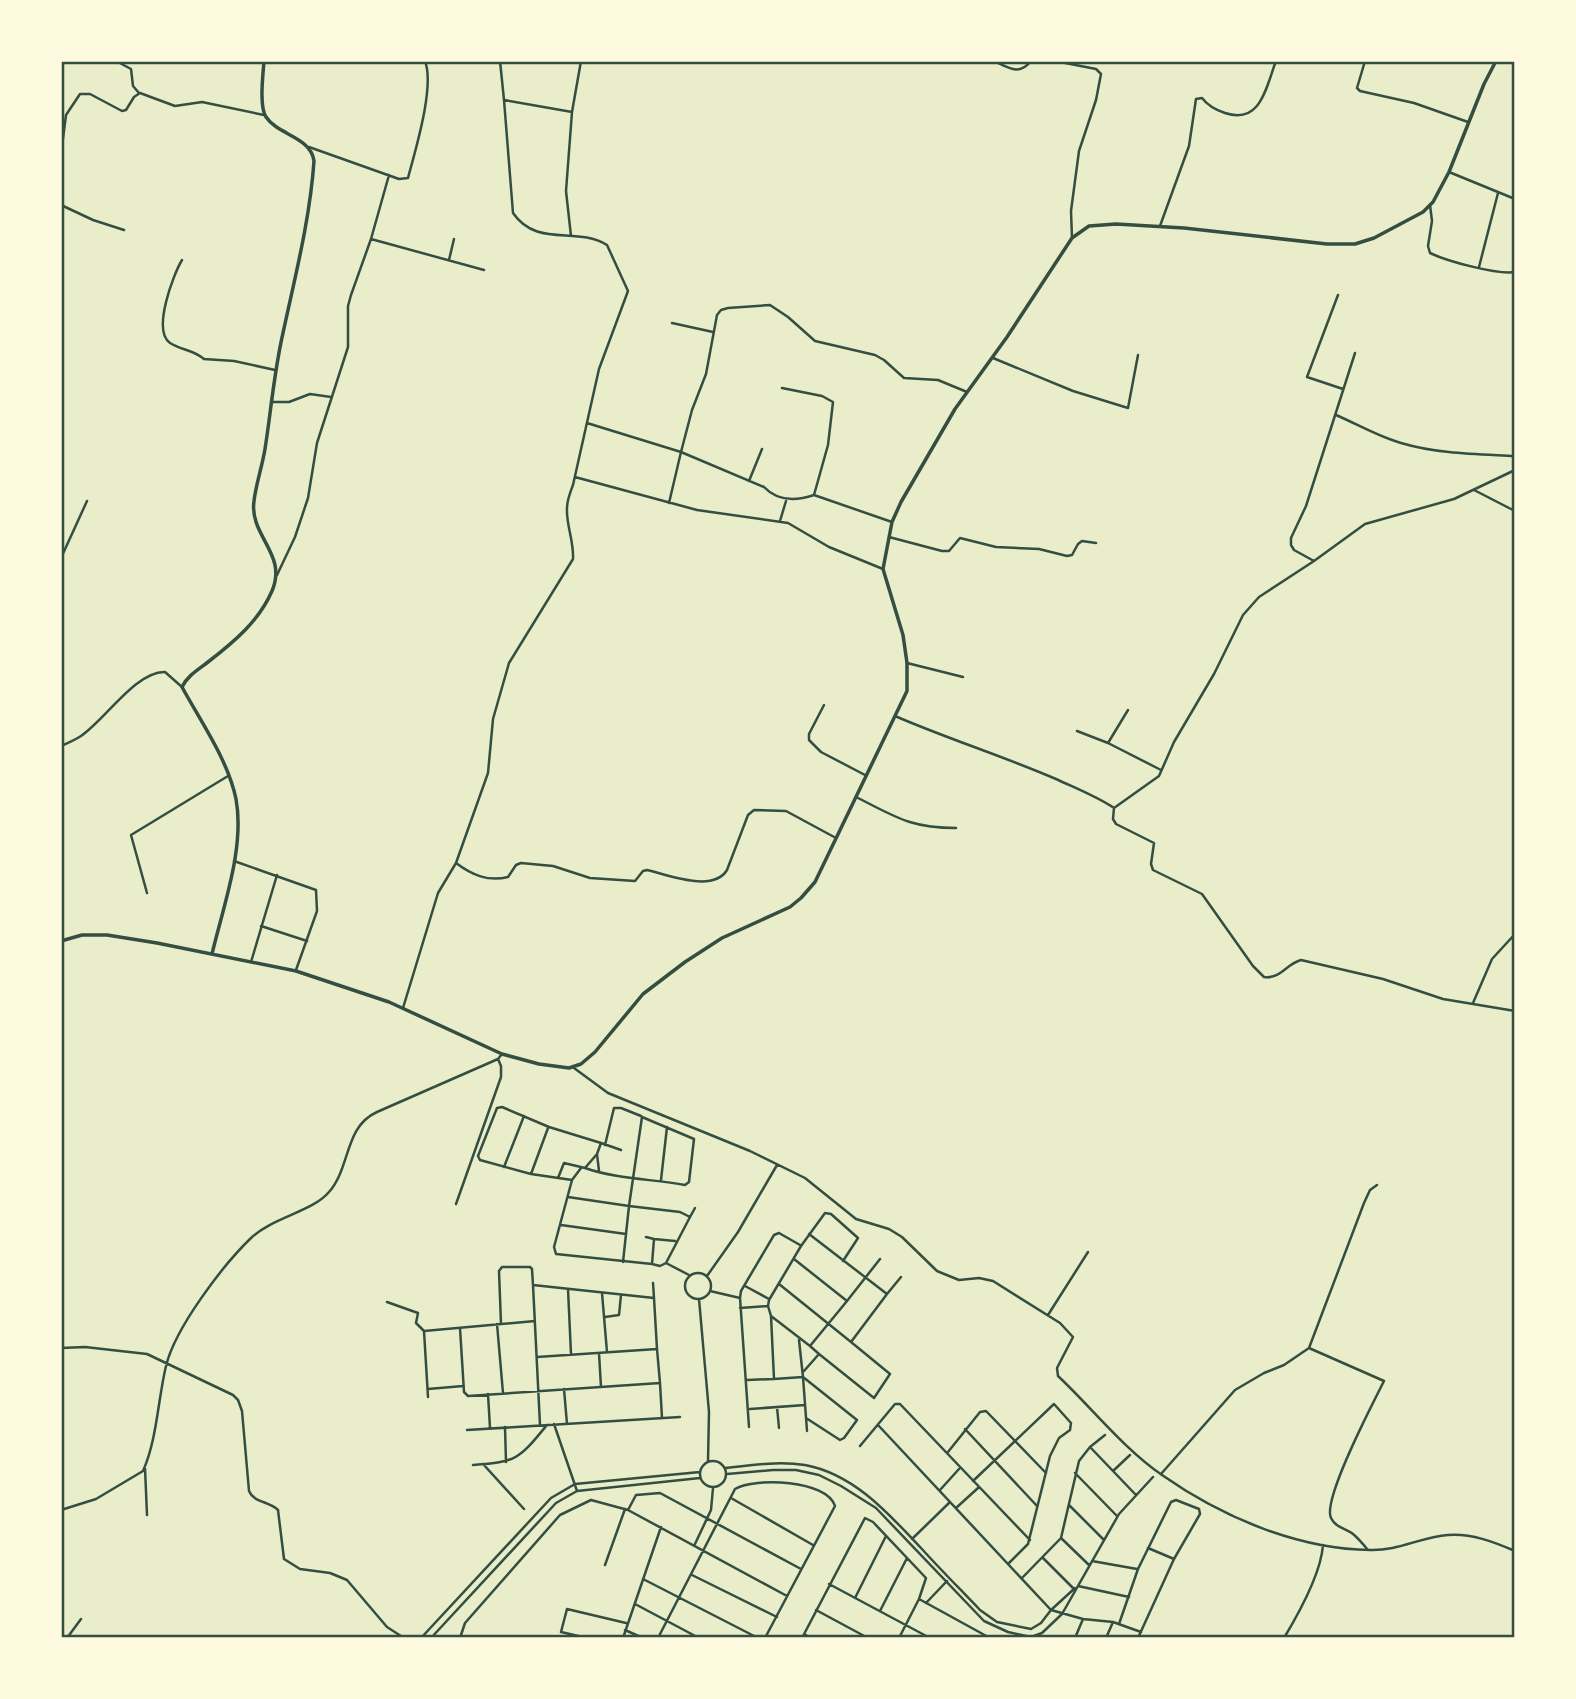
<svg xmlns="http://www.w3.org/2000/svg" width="1576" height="1699" viewBox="0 0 1576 1699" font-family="Jost,sans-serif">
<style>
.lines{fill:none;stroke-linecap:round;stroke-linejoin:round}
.minor{stroke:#344e41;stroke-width:2.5}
.tertiary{stroke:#344e41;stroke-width:3.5}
.neatline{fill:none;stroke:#344e41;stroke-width:2.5}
</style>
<rect width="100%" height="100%" fill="#e9edc9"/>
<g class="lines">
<!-- minor -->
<path class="minor" d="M116,61l15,8 2,17 6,7
M500,61l4,39 68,12 -6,79 5,45
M994,61c15,7 25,15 37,0
M1055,61l41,8 5,5 -5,26 -17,51 -8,60 1,27
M1365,61l-8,27 3,3 54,12 54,19
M572,112l9,-51
M309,147l90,32 9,-1c7,-27 27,-91 17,-117
M61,154l5,-39 14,-21h10l32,17 4,-1 8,-13 6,-4 35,13 27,-4 62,13
M1449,172l66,27
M61,205l32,15 31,10
M1430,205l2,16 -4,25 2,7c17,8 67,22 85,19
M1160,226l29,-80 7,-47 6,-1c6,8 14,12 23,15 36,12 41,-26 51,-52
M371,239l113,31
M182,260c-9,15 -30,71 -12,83 11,7 24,7 34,16l30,2 41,9
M449,260l5,-21
M1479,267l19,-74
M1338,295l-31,82 36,12
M672,323l41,9
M993,358l80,33 55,17 10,-53
M782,388l40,8 11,6 -5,43 -14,50
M271,402h18l21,-8 21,3
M1336,415c21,9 43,22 65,28 37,11 76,11 114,13
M587,423l94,29 -12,51
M575,477l122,33 91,13 41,24 54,22
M749,481l13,-32
M1474,490l41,21
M780,521l6,-20
M892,522l-78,-27c-18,6 -36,7 -50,-8l-83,-35 11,-42 14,-36 11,-59 4,-5 7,-2 42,-3 18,12 27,24 60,14 9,5 20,18 34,2 29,12
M889,537l53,14h7l11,-13 36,9 43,2 28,7 5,-1 6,-11 4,-3 14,2
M61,558l26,-57
M1314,561l51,-37 89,-25 61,-29
M277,575l18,-38 13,-39 9,-55 31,-96v-41l3,-11 20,-56 18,-64
M907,663l56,14
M824,705l-15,29v6l12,12 44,23
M895,716c53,23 108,40 161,63 19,9 40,17 58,29l45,-32 15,-34 40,-68 29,-59 16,-18 55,-36 -20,-11 -3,-5v-7l15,-32 49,-153
M1077,731l31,12 20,-33
M1108,743l53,27
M61,746c7,-3 14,-6 20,-10 23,-15 55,-65 84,-64l17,15
M856,797c40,20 54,31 100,31
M1114,808l-1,11 3,5 38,19 -3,21 2,6 49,24 51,72 11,11c17,2 22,-13 37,-17l82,19 60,20 72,12
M234,861l82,29 1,21 -21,59
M456,863c16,12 32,19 52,14l8,-12 5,-2 32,3 37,12 45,3 8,-10 4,-1c22,5 66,23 80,0l21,-55 6,-5 32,1 50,27
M147,893l-16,-58 97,-59
M261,926l46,15
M251,962l26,-87
M1473,1003l19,-44 23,-25
M403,1008l35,-115 18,-30 32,-90 5,-54 16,-56 64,-104c1,-18 -7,-34 -6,-51 0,-8 3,-15 6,-23l26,-116 29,-78 -21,-46c-31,-19 -70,3 -94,-32l-9,-113
M574,1068l34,25 142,58 55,27 51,41 33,10 13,8 35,34 22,9 20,-2 14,3 67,42 13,14 -16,31 1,8c34,32 66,73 104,99 60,42 135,74 208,75 28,1 51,-13 78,-15 23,-2 46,7 67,16
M605,1145l9,-37h7l20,8
M597,1154l2,17
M504,1167l20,-51
M581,1168l-9,12 -18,67 2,7 96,10 2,-25 -8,-2
M531,1174l17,-46
M558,1178l6,-15 21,5 12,-14 4,-11 20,7
M572,1180l-41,-6 -51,-14 -2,-4 19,-48 5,-1 47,20 52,16
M661,1180l6,-53
M568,1197l61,9 13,-89 52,22 -5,43 -4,3c-33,-6 -69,-6 -100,-17
M456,1204l45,-127v-11l-3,-7
M690,1217l5,-9
M561,1225l65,9
M654,1239l21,2
M794,1259l53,42 33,-42
M623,1262l6,-56 51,6 10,5 -24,46
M652,1264l8,2 6,-3 23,12
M685 1286a13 13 0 1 1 26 0a13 13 0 1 1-26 0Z
M707,1276l31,-44 39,-67
M653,1283l1,15
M779,1284l72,58 36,-48 -78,-60
M533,1285l121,13 3,51 -120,8
M745,1286l24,13
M568,1289l3,65
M710,1291l30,7 9,129
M602,1293l5,59
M887,1294l14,-17
M740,1298l1,-7 33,-56 5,-2 21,12
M699,1299l10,113 -1,49
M387,1302l31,11 -2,10 8,8 4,66
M768,1306l3,10 39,30 37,-45
M740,1308l28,-2 1,-6 32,-54 24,-33 6,1 27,24 -15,23
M1048,1315l40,-63
M605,1317l14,-2 2,-20
M497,1324l6,69
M501,1324l-2,-53 3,-4h28l2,2 1,16 7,140
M460,1328l4,64 4,4 192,-13 -3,-34
M424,1331l111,-10
M61,1348l24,-1 62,7 86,41 5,5 4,11 7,80c5,12 20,10 29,19l6,49 16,10 30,4 17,7 40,47 17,11
M1309,1348l75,33c-11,22 -62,119 -53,137 5,10 14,10 22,16 5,4 10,10 15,16
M599,1353l2,34
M819,1354l55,44 16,-24 -39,-32
M804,1371l15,-17 -9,-8
M803,1377l54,43 -13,18 -4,2 -34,-22
M803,1377l4,54
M774,1379l29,-2 -4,-37
M747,1380l27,-1 -3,-63
M660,1383l2,35
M428,1389l35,-3
M564,1389l3,35
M488,1394l2,34
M777,1407l2,21
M750,1409l55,-4
M554,1424l23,67
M878,1425l173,185 32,9 30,3 28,10
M505,1427l1,35
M965,1429l72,77
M467,1430l213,-13
M860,1446l35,-42h5l130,136
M1090,1447l46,48
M948,1452l32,-40 6,-1 60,62
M700 1474a13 13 0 1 1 26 0a13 13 0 1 1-26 0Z
M483,1464l41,45
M473,1465c44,-3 46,-6 74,-40
M145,1468l2,47
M725,1468c26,-3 54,-7 80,-3 49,9 84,49 116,83 19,21 39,41 59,62l17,12 34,7 10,-6 10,-13 24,-22
M1113,1471l17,-16
M1075,1473l42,43
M727,1474l46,-4h23l23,5 22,11 35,22 108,113 24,11 23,5 11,-4 20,-19 57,-100 34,-37
M1161,1474l74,-84 29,-17 20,-8 25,-17 55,-145 6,-13 7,-5
M973,1481l81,-77 17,19 -1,7 -11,8 -9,18 -22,88 -19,19
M940,1490l19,-21
M731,1498l82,47
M1069,1505l34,34
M956,1508l22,-20
M61,1510l35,-11 47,-28c14,-31 15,-72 23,-105 9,-38 57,-101 85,-128 22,-21 61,-26 78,-46 22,-25 15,-65 48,-80l121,-53 4,-5
M628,1510l8,-15 24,-2 141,76
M1061,1538l28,27
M912,1539l38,-37
M695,1544l16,-34 2,-22
M1148,1548l26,11
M1043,1558l32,32
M1092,1561l45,8
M605,1565l20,-56
M692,1575l85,42
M1022,1578l39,-40 18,-77 11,-14 15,-12
M643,1579l115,59
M829,1584l101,54
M1078,1586l51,11
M855,1598l31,-62
M919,1599l71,39
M926,1603l21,-22
M635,1604l64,34
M816,1610l52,28
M880,1611l27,-53
M1119,1624l19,-55 33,-67 5,-2 23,9 1,5 -26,45 -36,79
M625,1630l18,8
M804,1634l7,4
M67,1638l14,-19
M421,1638l130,-140 24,-14 125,-12
M431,1638l125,-135 21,-12 123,-13
M460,1638l5,-15 95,-108 31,-15 37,10 159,86
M587,1638l-26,-6 6,-23 59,14
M623,1638l38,-111
M658,1638l77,-149c20,-12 92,-9 100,17l-70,132
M802,1638l63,-120 8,4 53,56 -7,21 -20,39
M1075,1638l8,-19
M1106,1638l7,-16
M1284,1638c15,-25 37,-64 39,-93"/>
<!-- tertiary -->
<path class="tertiary" d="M61,941l21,-6h25l50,8 139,28 93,31 113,52 37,10 30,4 12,-4 14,-12 48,-58 42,-32 37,-24 68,-31 11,-9 14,-16 92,-191v-28l-4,-28 -20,-66 9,-47 9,-20 54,-93 52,-72 65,-99 17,-12 27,-2 68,4 143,16h28l19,-6 49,-26 10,-10 16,-30 35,-88 12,-23
M212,954c11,-47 33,-106 24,-155 -8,-39 -35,-77 -54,-112 5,-11 17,-18 26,-25 26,-20 51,-41 64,-71 16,-37 -23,-55 -18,-90 2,-17 8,-34 11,-52 6,-38 9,-77 18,-116 12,-56 27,-114 31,-172 -3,-24 -36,-26 -48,-44 -7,-11 -3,-42 -2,-56"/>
</g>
<!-- border -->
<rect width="1576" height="1699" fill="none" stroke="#fefae0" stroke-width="126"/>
<rect x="63" y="63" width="1450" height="1573" class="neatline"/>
</svg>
